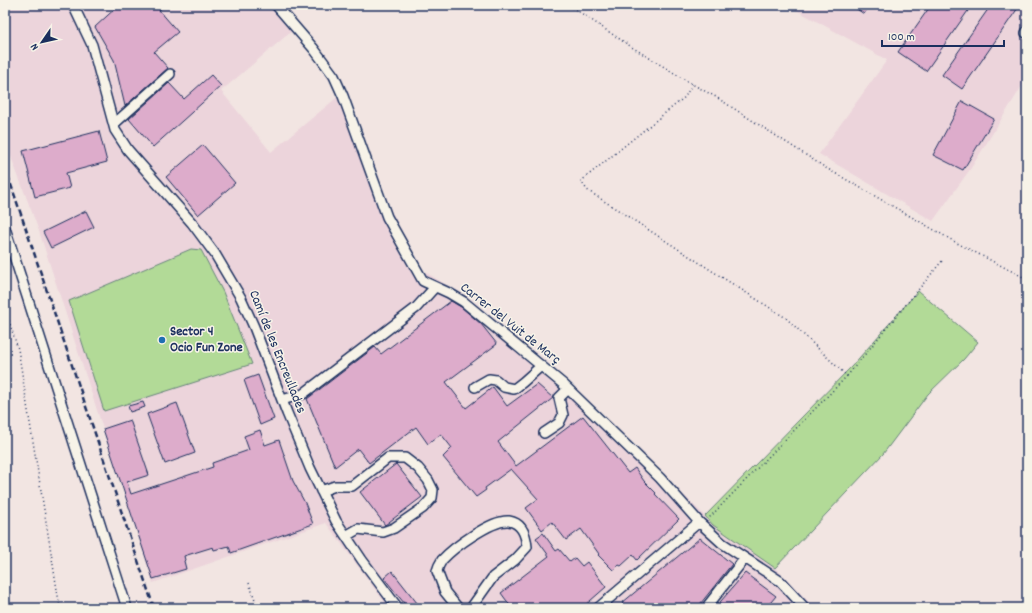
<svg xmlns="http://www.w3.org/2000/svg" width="1032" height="613" viewBox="0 0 1032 613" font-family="Dekko,sans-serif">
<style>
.built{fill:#ecd4db}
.green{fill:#b2da97;stroke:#66847a}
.building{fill:#ddaccb;stroke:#1b2f5e}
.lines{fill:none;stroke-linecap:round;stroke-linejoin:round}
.minor-casing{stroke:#1b2f5e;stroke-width:12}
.path{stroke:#1b2f5e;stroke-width:1.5;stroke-dasharray:1 3;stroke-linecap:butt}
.minor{stroke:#f7f3e8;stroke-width:9}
.rail{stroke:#1b2f5e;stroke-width:2.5;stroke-dasharray:6 3;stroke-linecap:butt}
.poi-dot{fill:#1f6fb2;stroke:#f7f3e8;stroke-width:1.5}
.labels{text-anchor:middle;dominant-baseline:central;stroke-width:3;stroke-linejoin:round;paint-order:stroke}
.street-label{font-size:14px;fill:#1b2f5e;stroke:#f7f3e8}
.poi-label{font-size:14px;font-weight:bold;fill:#1b2f5e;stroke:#f7f3e8;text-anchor:start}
</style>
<rect width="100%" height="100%" fill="#f2e5e2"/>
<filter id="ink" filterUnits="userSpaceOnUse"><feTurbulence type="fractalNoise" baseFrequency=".025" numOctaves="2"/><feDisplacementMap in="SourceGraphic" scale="8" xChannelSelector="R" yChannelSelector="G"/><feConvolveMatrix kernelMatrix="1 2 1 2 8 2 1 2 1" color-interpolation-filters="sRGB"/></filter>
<g filter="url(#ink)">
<!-- built -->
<path class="built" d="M5,5h277l17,20 -78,66 50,61 69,-57 7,-4 40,112 35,67 44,27 105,88 131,128 11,12 62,43 40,40h-426l-63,-85 -173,60 -114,-352 -34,-90z
M787,5h240v73l-56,90 -38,53 -114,-67 68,-94z"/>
<!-- green -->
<path class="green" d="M191,249l10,1 22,42 29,72 -148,47 -35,-110z
M918,291l60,51 -14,17 -36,35 -45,60 -108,114 -62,-43 -8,-9 147,-150z"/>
<!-- building -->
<path class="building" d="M119,5h46l-6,5 19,22 -24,20 14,16 -43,38 -11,-46 -19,-33z
M851,5h19l-6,9z
M931,5h41l-46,66 -28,-19z
M991,5h29l-58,84 -20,-14z
M211,75l10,11 -68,61 -24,-28 40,-36 15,16z
M962,101l32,18 -31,51 -30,-15z
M99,131l8,31 -41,11 4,15 -35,9 -12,-46z
M203,145l32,38 -37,32 -32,-38z
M86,211l8,16 -43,21 -8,-16z
M451,301l10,6 20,17 16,20 -51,38 20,26 27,-21 14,19 30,-22 16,14 -55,44 18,24 67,-50 45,57 7,-5 9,13 12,12 -1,1 24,25 -42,41 -4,-5 -12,11 -2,-1 -6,5 -15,-15 1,-1 -18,-25 -15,11 -14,-18 -10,8 -16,-22 12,-9 -27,-30 -26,19 1,2 -10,7 -33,-40 9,-9 -11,-14 -13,10 -12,-17 -47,36 -11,-14 -23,18 -28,-68 68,-52 6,7z
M258,375l16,44 -14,6 -16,-45z
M143,402l2,5 -15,5 -2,-6z
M177,403l18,50 -30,11 -18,-50z
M130,420l19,55 -22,7 4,12 82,-27 -1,-4 37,-13 -5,-14 16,-6 5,15 14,-5 14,41 12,22 8,21 -82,29 -2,-7 -15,4 -1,-3 -29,9 1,4 -1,1 2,8 -33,10 -50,-150z
M396,464l26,33 -37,28 -25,-33z
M543,533l13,18 3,-2 11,13 5,-4 7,8 5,-4 19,25 -24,21h-79l6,-4 -8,-11 48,-37 -13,-18z
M700,538l32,26 -35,44h-70l-5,-5z
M392,571l29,37h-13l-24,-30z
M745,573l31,23 -10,12h-51z"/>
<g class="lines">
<defs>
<path id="minor" d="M73,5l19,40 23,85 13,20 64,73 23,31 26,44 13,29 33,86 23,55 26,53 26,39 36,48
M276,5l38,44 20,27 9,20 44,121 36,64 26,12 15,9 99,82 97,94 39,44 23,21 58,38 25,27
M1026,33l1,-2
M114,124l56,-50
M5,228l122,380
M475,387l14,-8 7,1 8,7 10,2 9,-7 18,-16
M282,400l21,-6 113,-86 19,-21
M544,433l15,-10 4,-8 -4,-17 9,-9
M321,491l14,-5h17l36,-28h17l13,10 10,12 5,10 -1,8 -9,10 -29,20 -11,4 -25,-3 -12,7
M458,608l-13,-16 -8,-21c1,-4 3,-8 5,-11 11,-12 50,-41 67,-39 13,2 17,14 18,26l-12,13 -22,17 -22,31
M598,608l101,-86
M706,608l39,-50"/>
</defs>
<!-- minor casing -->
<use href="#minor" class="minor-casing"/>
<!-- path -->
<path class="path" d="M569,5l61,41 62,38 24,13 110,71 131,75 70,36
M692,84l-7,13 -104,84 6,9 133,86 66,42 61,58 -138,142
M5,309l13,40 42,259
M847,376l95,-115
M249,583l9,25"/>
<!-- minor -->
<use href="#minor" class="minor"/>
<!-- rail -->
<path class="rail" d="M5,167l149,441"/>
</g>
</g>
<!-- markers -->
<circle class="poi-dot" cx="162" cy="340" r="4"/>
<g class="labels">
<!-- street labels -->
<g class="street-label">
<text transform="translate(510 324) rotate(38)">Carrer del Vuit de Març</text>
<text transform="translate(277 352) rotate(68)">Camí de les Encreullades</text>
</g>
<!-- poi labels -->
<g class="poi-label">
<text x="170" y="332">Sector 4<tspan x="170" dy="16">Ocio Fun Zone</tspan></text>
</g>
</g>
<!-- margin -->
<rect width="1032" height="613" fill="none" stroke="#f7f3e8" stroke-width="20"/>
<rect x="10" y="10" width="1012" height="593" fill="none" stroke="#1b2f5e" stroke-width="1.5" filter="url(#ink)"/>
<!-- north arrow -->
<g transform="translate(42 42) rotate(236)" stroke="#f7f3e8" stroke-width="3" paint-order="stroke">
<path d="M0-3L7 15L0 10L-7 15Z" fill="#1b2f5e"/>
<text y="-6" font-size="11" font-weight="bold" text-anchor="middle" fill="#1b2f5e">N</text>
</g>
<!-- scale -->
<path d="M882 40v6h122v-6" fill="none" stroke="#1b2f5e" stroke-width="2"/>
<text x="888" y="40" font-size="12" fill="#1b2f5e" stroke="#f7f3e8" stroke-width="3" paint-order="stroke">100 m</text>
</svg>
